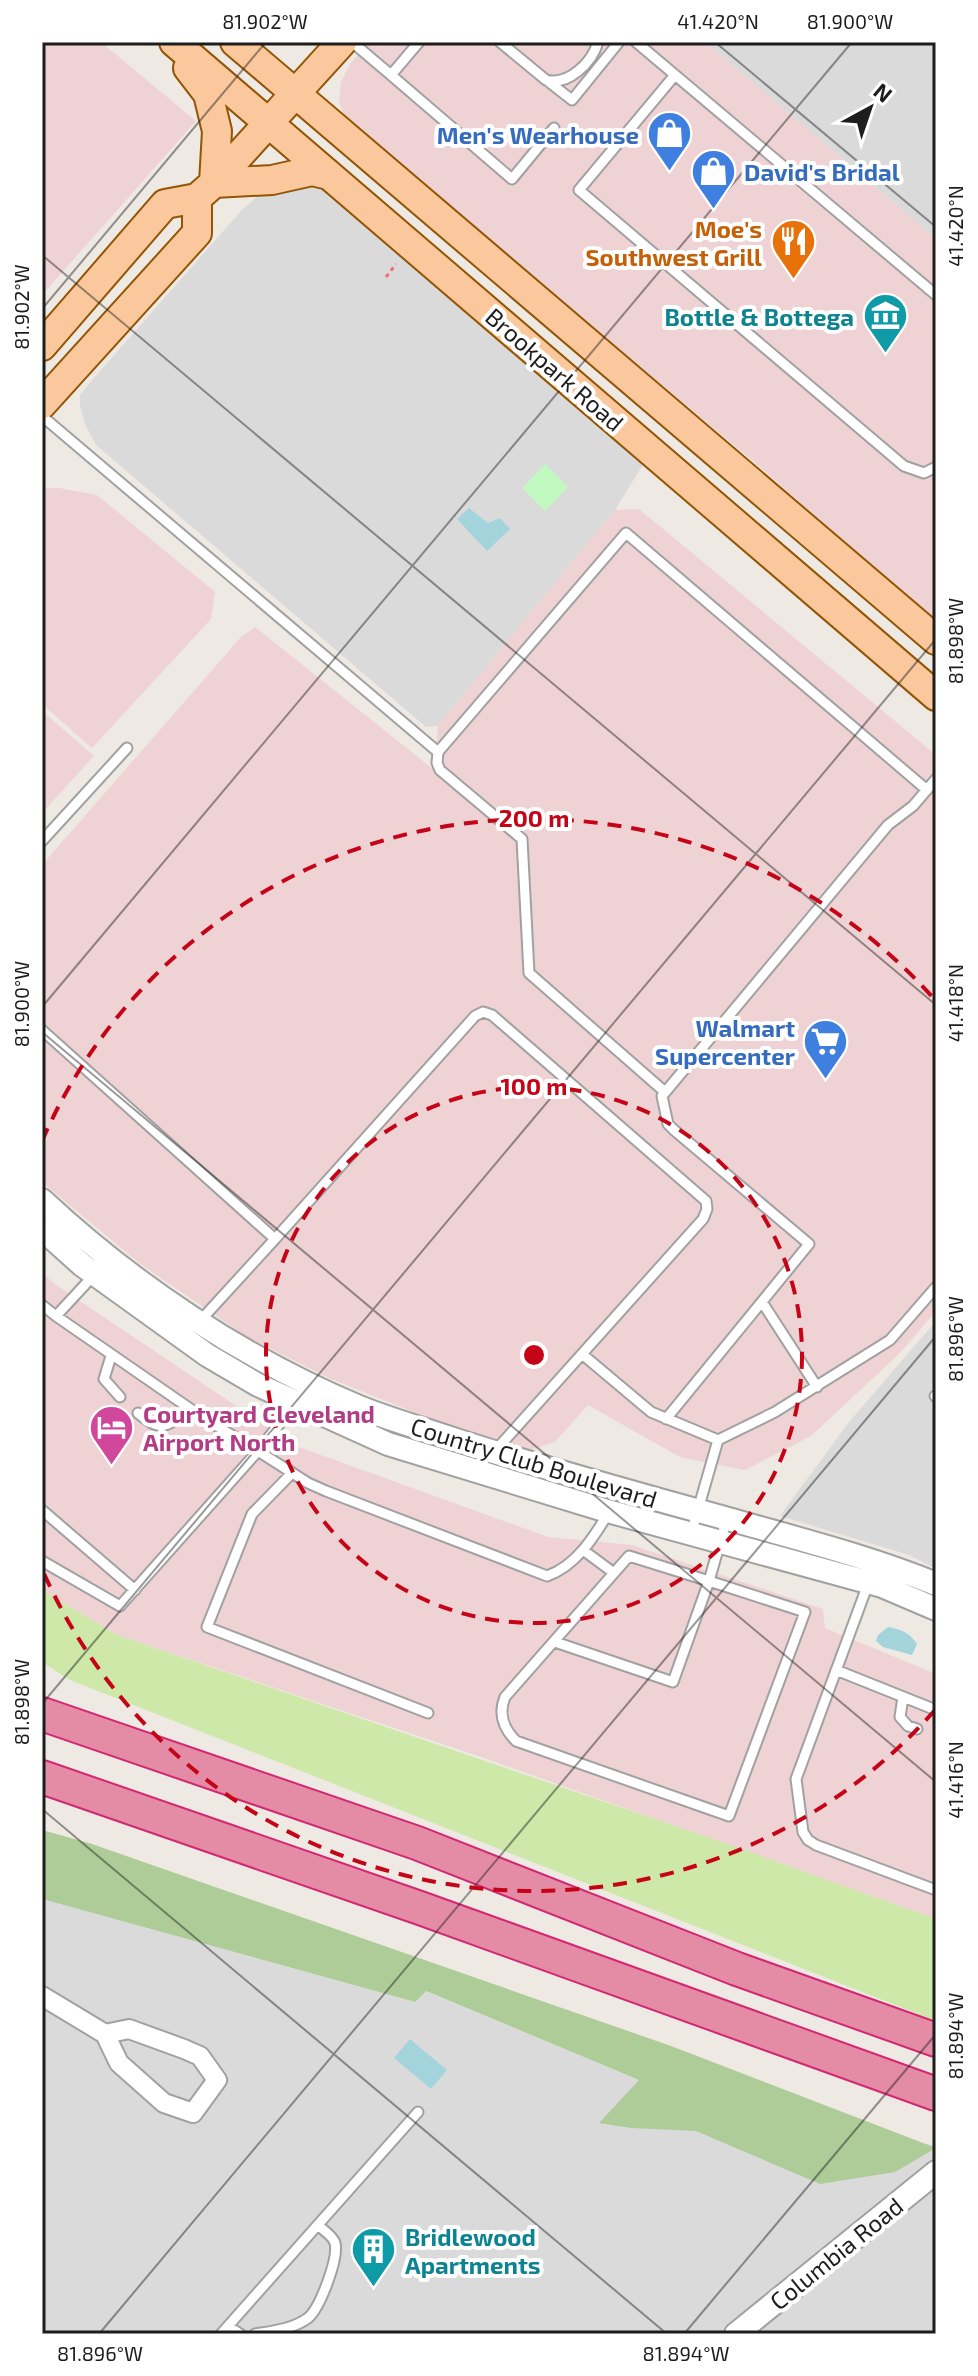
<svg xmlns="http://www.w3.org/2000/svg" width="978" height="2376" viewBox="0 0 978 2376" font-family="'Exo 2',sans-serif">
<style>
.residential{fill:#dbdada}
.commercial{fill:#efd2d3}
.grass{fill:#cee8a9}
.forest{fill:#adcc98}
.park{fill:#c1f8c0}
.water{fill:#a4d4db}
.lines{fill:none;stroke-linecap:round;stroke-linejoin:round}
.service-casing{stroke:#a1a1a1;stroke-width:13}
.minor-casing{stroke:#a1a1a1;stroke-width:22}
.tertiary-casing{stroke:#a1a1a1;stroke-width:26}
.primary-casing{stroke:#925503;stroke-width:32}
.motorway-casing{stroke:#d42773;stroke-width:36}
.path{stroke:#f76c6b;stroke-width:3;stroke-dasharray:4 4;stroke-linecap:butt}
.service{stroke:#fff;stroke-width:9}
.minor{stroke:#fff;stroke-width:18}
.tertiary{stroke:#fff;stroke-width:22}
.primary{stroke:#fac89c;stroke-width:28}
.motorway{stroke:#e48ba5;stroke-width:32}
.ticks{fill:none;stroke:#1d1d1d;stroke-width:2;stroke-opacity:0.45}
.ring{fill:none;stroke:#c50417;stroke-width:4;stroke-dasharray:14 10}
.labels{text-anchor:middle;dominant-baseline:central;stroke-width:8;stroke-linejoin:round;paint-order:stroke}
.shop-label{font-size:24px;font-weight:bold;fill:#366cbe;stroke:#fff;text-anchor:end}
.food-label{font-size:24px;font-weight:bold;fill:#c56008;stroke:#fff;text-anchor:end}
.culture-label{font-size:24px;font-weight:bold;fill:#0d838f;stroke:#fff;text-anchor:end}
.street-label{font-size:24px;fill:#1d1d1d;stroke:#fff}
.hotel-label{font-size:24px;font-weight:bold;fill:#b23c85;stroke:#fff;text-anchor:start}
.centre{fill:#c50417;stroke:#fff;stroke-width:4}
.ring-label{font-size:24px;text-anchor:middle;font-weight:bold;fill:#c50417;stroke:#fff;stroke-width:8;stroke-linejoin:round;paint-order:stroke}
.neatline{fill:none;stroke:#1d1d1d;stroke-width:3}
.ticks-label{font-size:20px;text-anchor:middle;fill:#1d1d1d}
</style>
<rect width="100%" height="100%" fill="#eee9e3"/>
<!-- residential -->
<path class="residential" d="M705,42h231v197l-162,-138z
M301,180l18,6 26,20 302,252 -32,52 -177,216 -12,1 -330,-282 -11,-21 -5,-19v-10l13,-16 148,-168 23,-21z
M936,1321v248l-27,-14 -129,-39 69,-94z
M42,1899l372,103 11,-11 214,89 297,66v188h-894z"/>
<!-- commercial -->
<path class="commercial" d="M42,42h59l95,79 -154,174z
M370,42h335l231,197v384l-176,-156 -409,-342 -7,-9 -5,-15 2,-19 9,-18z
M42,488h17l38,7 118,97 -4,27 -119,129 -50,-44z
M639,509l297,246v556l-37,43 -88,82 -66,34 -65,-13 -92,-52 -33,37 -25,8 -102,-32 -99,-40 -82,-41 -108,-74 -97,-81v-317l199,-228 14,-10 179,143 4,-44 177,-216z
M42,711l52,45 -52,57z
M42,1273l14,12 240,161 252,91 84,8 191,64 2,19 111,46v245l-452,-161 -367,-123 -75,-45z"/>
<!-- grass -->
<path class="grass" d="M42,1590l75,45 605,207 214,77v102l-866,-341 -28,-18z"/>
<!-- forest -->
<path class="forest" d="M42,1830l47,13 582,203 265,102 -41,24 -75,12 -124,-53 -65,-3 -32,-5 40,-43 -213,-89 -11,11 -373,-103z"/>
<!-- park -->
<path class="park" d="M545,464l23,23 -23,24 -23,-23z"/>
<!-- water -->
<path class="water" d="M469,508l19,15 12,-5 10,11 -23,22 -30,-32z
M888,1627c14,3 21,5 29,17l-5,11 -29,-8 -7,-6 2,-6z
M410,2039l37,31 -16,19 -37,-31z"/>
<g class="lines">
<defs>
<path id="service" d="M352,42l39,33 28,-33
M500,42l46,38c22,6 46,-17 52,-38
M636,42l300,253
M391,75l121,104 42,-51
M675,75l-96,115 325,276 20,7 12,-6
M549,82l23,18 47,-58
M42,416l396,336 188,-219 301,257
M438,752l-1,11 3,7 82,69 7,134 136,119
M42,841l85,-93
M42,1030l233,209 -75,82
M275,1239l200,-223 8,-4 9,3 214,186 1,8 -4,10 -209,233
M762,1302l55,85
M42,1305l14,11 38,-41
M56,1316l149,103 53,32 38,-48
M582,1354l69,58 67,28 -27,94
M111,1356l-7,23 16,18
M935,1396l1,1
M138,1413c24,21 29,13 52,-4
M666,1419l143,-175 -135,-114 -6,-6 -6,-28 226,-271 25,-19 23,-27
M718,1440l57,-28 115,-72 46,-53
M292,1473l-40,41 -45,113 221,86
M42,1510l93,80
M583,1550l31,23 15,-17 80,25 18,-63
M42,1561l78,45 138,-155 50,32 18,8 221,85c29,-10 47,-39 62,-64
M868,1584l-72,195 7,53 5,8 8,5 120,45
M555,1642l118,40 36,-101 96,31 -76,204 -213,-75c-13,-13 -18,-27 -11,-44l109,-124
M836,1670l100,40
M903,1697l-3,20 8,9 9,3
M228,2326l12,8
M221,2334l197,-222
M255,2334c18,-3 38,-5 53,-16 12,-10 31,-60 27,-75 -2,-7 -12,-13 -17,-18"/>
<path id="minor" d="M42,1996l63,38 14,29 45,40 29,10 24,-33 -17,-24 -16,-7 -55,-20 -24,5"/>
<path id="tertiary" d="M42,1200c92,86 201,158 317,207 32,13 65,22 97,33 96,31 193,57 290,84 64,18 129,35 190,60
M42,1229l40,36 125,90 51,30 130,59 216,66 278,76 54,23
M736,2334l200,-162"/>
<path id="primary" d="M174,42l762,654
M235,42l701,598
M188,68l20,26 9,37 -3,52
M214,183l58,-3 40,-9 17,4
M42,346l123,-142 32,-6 17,-15 128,-141
M42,404l155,-171v-35"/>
<path id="motorway" d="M42,1714l375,129 320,126 199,71
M42,1777l378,131 516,186"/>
</defs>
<!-- service casing -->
<use href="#service" class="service-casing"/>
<!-- minor casing -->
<use href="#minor" class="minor-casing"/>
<!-- tertiary casing -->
<use href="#tertiary" class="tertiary-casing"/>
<!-- primary casing -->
<use href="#primary" class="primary-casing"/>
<!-- motorway casing -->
<use href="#motorway" class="motorway-casing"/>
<!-- path -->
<path class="path" d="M386,277l10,-13"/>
<!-- service -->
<use href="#service" class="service"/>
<!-- minor -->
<use href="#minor" class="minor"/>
<!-- tertiary -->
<use href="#tertiary" class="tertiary"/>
<!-- primary -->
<use href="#primary" class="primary"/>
<!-- motorway -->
<use href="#motorway" class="motorway"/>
</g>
<!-- ticks -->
<path class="ticks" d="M715,42l221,185M42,255l894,750M42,309l224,-267M42,1007l810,-965M42,1032l894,750M42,1704l894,-1065M42,1809l625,525M99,2334l837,-998M684,2334l252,-300"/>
<!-- distance rings -->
<g class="ring">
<circle cx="534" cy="1355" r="268"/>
<path d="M935 1710A536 536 0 0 1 42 1569M42 1141A536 536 0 0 1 935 1000"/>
</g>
<!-- icons -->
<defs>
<symbol id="shop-pin" viewBox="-11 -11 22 30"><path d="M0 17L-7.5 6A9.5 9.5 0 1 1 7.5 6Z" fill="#3f7fe0" stroke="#fff"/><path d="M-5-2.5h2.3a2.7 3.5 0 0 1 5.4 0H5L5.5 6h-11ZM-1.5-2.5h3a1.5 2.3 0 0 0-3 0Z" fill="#fff"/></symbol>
<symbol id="restaurant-pin" viewBox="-11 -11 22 30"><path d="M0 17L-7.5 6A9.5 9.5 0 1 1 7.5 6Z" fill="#e8710a" stroke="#fff"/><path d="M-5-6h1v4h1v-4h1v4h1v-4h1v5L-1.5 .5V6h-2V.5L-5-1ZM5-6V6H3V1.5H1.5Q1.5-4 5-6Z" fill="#fff"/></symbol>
<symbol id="museum-pin" viewBox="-11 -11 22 30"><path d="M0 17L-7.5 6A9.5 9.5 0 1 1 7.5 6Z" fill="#0f9aa8" stroke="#fff"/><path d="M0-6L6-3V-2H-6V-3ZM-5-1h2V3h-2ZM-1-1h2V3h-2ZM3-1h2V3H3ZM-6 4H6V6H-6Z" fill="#fff"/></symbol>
<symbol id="supermarket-pin" viewBox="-11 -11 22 30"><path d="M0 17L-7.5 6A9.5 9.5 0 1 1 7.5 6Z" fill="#3f7fe0" stroke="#fff"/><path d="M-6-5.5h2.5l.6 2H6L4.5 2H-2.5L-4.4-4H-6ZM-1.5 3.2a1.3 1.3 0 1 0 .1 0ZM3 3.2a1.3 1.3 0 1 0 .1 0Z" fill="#fff"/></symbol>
<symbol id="hotel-pin" viewBox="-11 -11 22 30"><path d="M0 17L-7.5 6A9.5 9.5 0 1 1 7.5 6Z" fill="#d1479c" stroke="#fff"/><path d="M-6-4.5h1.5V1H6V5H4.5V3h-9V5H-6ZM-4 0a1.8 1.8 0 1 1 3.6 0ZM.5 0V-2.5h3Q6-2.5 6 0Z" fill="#fff"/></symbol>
<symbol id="building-pin" viewBox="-11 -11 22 30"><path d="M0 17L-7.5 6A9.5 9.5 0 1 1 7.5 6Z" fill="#0f9aa8" stroke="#fff"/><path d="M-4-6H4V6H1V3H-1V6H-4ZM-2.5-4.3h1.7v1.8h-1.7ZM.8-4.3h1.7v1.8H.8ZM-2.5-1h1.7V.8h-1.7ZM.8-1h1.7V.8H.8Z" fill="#fff"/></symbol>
</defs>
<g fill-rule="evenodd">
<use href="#shop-pin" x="644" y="108" width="51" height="69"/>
<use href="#shop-pin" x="688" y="146" width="51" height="69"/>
<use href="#restaurant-pin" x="768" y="216" width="51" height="69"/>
<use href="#museum-pin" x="860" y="290" width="51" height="69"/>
<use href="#supermarket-pin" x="800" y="1016" width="51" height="69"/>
<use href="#hotel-pin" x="86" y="1402" width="51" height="69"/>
<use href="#building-pin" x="348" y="2224" width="51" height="69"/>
</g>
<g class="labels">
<!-- shop labels -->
<g class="shop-label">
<text x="639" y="134">Men's Wearhouse</text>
<text x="744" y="171" text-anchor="start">David's Bridal</text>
<text x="795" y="1027">Walmart<tspan x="795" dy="28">Supercenter</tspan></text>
</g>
<!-- food labels -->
<g class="food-label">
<text x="762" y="228">Moe's<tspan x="762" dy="28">Southwest Grill</tspan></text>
</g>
<!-- culture labels -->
<g class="culture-label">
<text x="854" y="316">Bottle &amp; Bottega</text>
<text x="405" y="2236" text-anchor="start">Bridlewood<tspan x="405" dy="28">Apartments</tspan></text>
</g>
<!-- street labels -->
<g class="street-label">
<text transform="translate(555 369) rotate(41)">Brookpark Road</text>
<text transform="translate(534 1462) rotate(17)">Country Club Boulevard</text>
<text transform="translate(836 2253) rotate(-39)">Columbia Road</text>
</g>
<!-- hotel labels -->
<g class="hotel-label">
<text x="143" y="1413">Courtyard Cleveland<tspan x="143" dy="28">Airport North</tspan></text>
</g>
</g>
<circle cx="534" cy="1355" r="12" class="centre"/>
<g class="ring-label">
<text x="534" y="827">200 m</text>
<text x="534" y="1095">100 m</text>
</g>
<!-- border -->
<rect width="978" height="2376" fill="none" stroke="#ffffff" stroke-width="88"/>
<!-- north arrow -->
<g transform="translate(870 108) rotate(40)" stroke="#ffffff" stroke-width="6" paint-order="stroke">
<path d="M0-6L14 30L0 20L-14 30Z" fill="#1d1d1d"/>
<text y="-12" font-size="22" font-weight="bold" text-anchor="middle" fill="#1d1d1d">N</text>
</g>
<rect x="44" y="44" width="890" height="2288" class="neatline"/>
<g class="ticks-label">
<text x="265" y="29">81.902°W</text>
<text x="718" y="29">41.420°N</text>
<text x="850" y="29">81.900°W</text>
<text transform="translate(956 226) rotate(-90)" y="7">41.420°N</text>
<text transform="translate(22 307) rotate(-90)" y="7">81.902°W</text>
<text transform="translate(956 641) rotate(-90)" y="7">81.898°W</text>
<text transform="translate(956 1003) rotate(-90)" y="7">41.418°N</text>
<text transform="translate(22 1004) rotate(-90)" y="7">81.900°W</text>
<text transform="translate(956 1339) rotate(-90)" y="7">81.896°W</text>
<text transform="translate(22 1702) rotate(-90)" y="7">81.898°W</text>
<text transform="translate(956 1780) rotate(-90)" y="7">41.416°N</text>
<text transform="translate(956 2036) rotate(-90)" y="7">81.894°W</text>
<text x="100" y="2361">81.896°W</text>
<text x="686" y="2361">81.894°W</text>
</g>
</svg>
